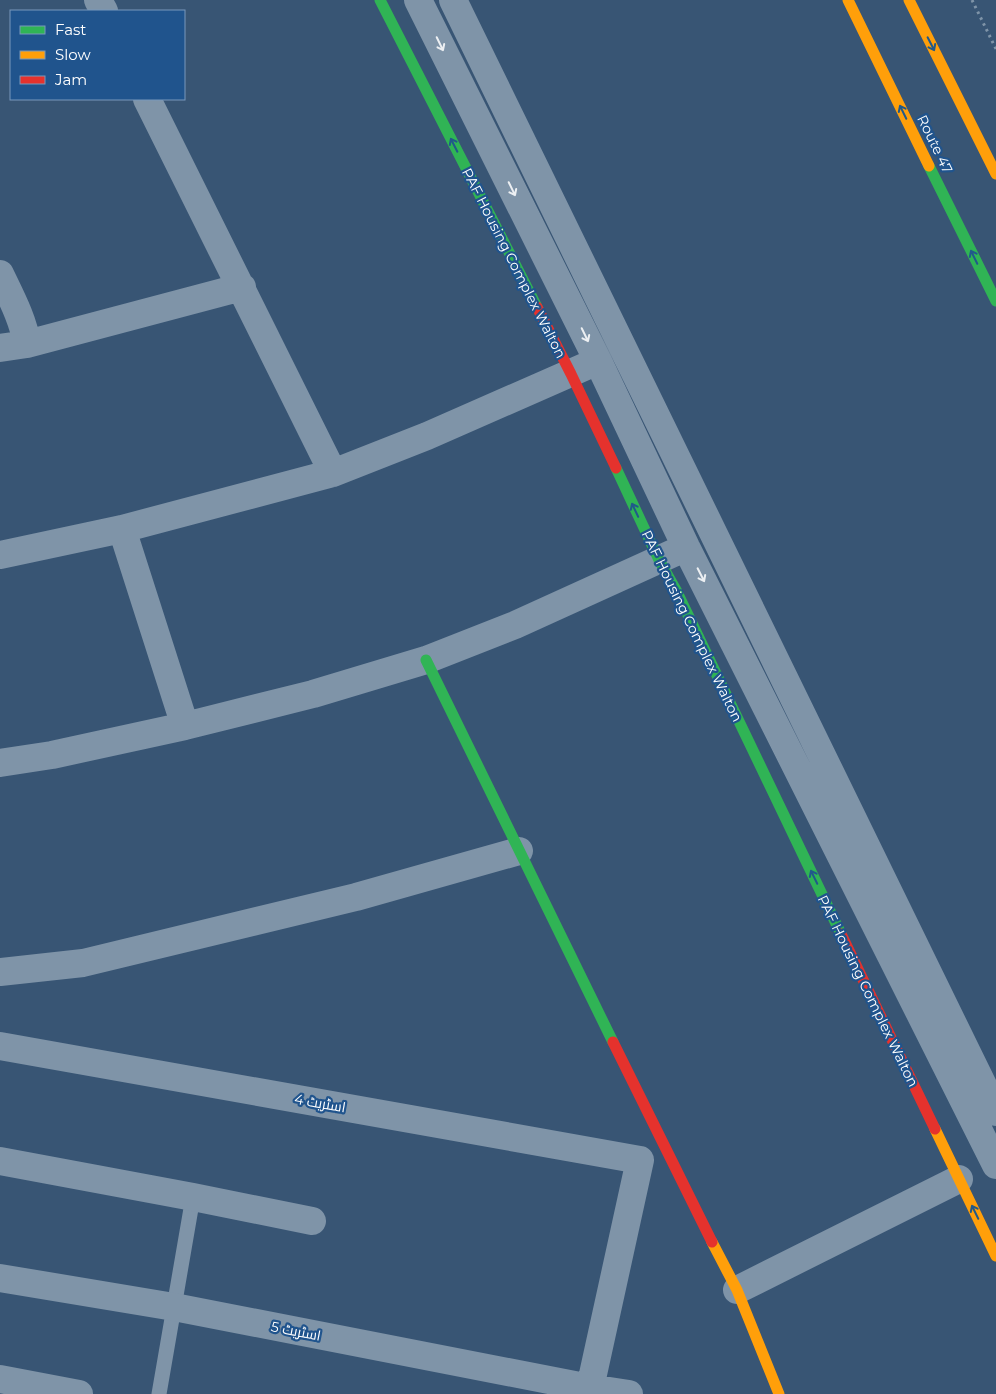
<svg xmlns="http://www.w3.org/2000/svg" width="996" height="1394" viewBox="0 0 996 1394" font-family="Montserrat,Cairo,sans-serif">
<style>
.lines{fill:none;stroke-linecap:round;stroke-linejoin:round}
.path{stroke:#7f94a8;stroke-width:3;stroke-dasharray:2.5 4;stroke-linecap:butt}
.lane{stroke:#7f94a8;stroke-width:15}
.street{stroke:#7f94a8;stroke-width:28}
.fast{stroke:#30b455;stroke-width:11}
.slow{stroke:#ff9f0a;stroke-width:11}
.jam{stroke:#e5322d;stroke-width:11}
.oneway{stroke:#eceff2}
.oneway2{stroke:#21598a}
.labels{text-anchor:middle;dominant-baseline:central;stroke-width:4.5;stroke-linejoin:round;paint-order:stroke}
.street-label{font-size:14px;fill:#fff;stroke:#20548d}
</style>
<rect width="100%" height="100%" fill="#385574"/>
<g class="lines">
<!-- path -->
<path class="path" d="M972,0l24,49"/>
<!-- lane -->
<path class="lane" d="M159,1394l34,-197"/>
<!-- street -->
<path class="street" d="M98,0l6,11
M418,0l180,361 88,186 310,618
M453,0l543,1112
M147,99l186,374
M0,274c11,23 23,45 27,70
M0,348l27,-4 215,-57
M122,529l63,197
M0,555l122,-26 211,-56 94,-37 164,-72
M0,763l52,-8 133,-29 128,-32 113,-34 89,-35 165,-75
M0,972l83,-9 273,-66 163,-46
M0,1046l640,114
M0,1161l193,36 119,24
M0,1278l174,29 416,81
M737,1290l222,-111
M0,1379l79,15
M629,1394l-39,-6 50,-228"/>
<!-- fast -->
<path class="fast" d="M380,0l157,307
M929,166l67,135
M616,468l43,92 17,30 165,344
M426,660l187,382"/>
<!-- slow -->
<path class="slow" d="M848,0l81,166
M909,0l87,174
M935,1129l61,127
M712,1242l25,48 42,104"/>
<!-- jam -->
<path class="jam" d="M537,307l34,67 45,94
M841,934l94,195
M613,1042l99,200"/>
</g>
<!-- one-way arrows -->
<defs><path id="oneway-shaft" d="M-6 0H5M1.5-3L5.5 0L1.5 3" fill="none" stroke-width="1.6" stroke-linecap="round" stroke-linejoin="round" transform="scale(1.25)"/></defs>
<g class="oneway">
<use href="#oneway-shaft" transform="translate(440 44) rotate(64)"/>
<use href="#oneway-shaft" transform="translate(512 189) rotate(64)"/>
<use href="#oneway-shaft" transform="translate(585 335) rotate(64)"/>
<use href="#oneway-shaft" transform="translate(701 575) rotate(63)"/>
</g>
<g class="oneway2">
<use href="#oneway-shaft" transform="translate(931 44) rotate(63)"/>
<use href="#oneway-shaft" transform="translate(903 112) rotate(-116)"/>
<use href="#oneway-shaft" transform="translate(454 145) rotate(-117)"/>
<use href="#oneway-shaft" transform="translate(974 257) rotate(-116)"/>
<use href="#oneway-shaft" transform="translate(635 510) rotate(-115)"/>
<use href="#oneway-shaft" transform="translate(814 877) rotate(-116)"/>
<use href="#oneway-shaft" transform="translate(975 1212) rotate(-116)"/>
</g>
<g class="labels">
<!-- street labels -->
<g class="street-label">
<text transform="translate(935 144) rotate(64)">Route 47</text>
<text transform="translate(514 263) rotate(63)">PAF Housing Complex Walton</text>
<text transform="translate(692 626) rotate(64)">PAF Housing Complex Walton</text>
<text transform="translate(868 991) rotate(64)">PAF Housing Complex Walton</text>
<text transform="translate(320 1103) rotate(10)">اسٹریٹ 4</text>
<text transform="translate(296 1331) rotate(11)">اسٹریٹ 5</text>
</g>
</g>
<!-- legend -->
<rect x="10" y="10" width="175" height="90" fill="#20548d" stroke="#7998bb"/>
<rect x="20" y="26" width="25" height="8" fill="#30b455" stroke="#7998bb"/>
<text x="55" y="35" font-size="15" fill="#ffffff">Fast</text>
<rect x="20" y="51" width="25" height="8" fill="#ff9f0a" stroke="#7998bb"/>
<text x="55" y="60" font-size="15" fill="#ffffff">Slow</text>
<rect x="20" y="76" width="25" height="8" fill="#e5322d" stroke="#7998bb"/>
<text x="55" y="85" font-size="15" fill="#ffffff">Jam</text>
</svg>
